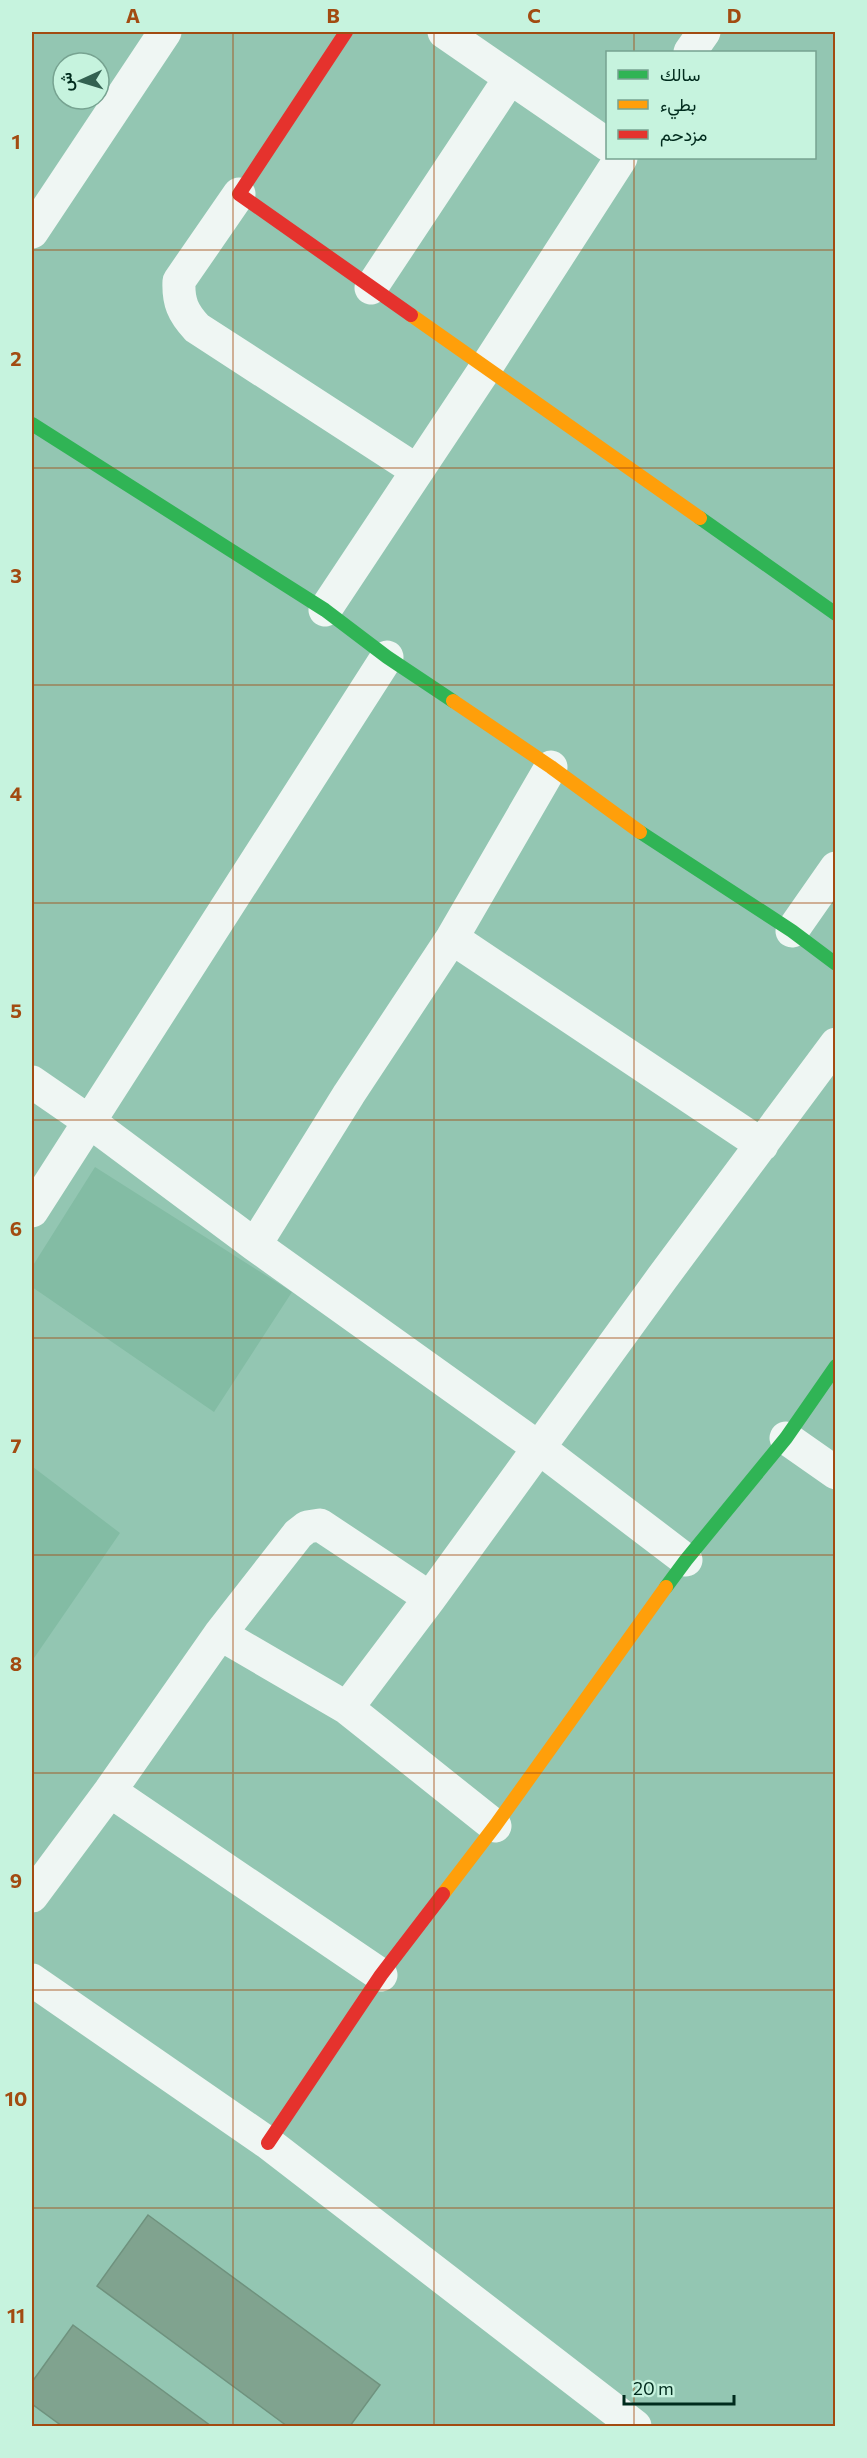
<svg xmlns="http://www.w3.org/2000/svg" width="867" height="2458" viewBox="0 0 867 2458" font-family="Commissioner,Vazirmatn,sans-serif">
<style>
.garden{fill:#83bca4}
.building{fill:#80a38f;stroke:#6f927e;stroke-width:1.5}
.lines{fill:none;stroke-linecap:round;stroke-linejoin:round}
.street{stroke:#eff6f3;stroke-width:33}
.fast{stroke:#30b455;stroke-width:14}
.slow{stroke:#ff9f0a;stroke-width:14}
.jam{stroke:#e5322d;stroke-width:14}
.grid{fill:none;stroke:#a24b11;stroke-width:1.5;stroke-opacity:0.55}
.neatline{fill:none;stroke:#a24b11;stroke-width:2}
.grid-label{font-size:20px;text-anchor:middle;font-weight:bold;fill:#a24b11}
</style>
<rect width="100%" height="100%" fill="#93c6b2"/>
<!-- garden -->
<path class="garden" d="M95,1167l197,125 -78,120 -182,-125v-20z
M33,1467l87,66 -88,128v-192z"/>
<!-- building -->
<path class="building" d="M148,2215l232,170 -30,41h-63l-190,-140z
M73,2325l138,101h-149l-30,-22v-22z"/>
<g class="lines">
<!-- street -->
<path class="street" d="M444,32l164,113
M690,52l14,-20
M239,194l-60,87c-1,21 4,32 18,47l219,142
M32,232l133,-200
M371,288l139,-210
M325,610l160,-241 136,-211
M792,931l44,-63
M452,938l310,207
M32,1082l58,40 165,123 284,203 147,112
M32,1211l355,-554
M255,1245l94,-151 103,-156 99,-171
M786,1438l50,35
M220,1634l127,74 148,118
M347,1708l83,-110 232,-320 174,-234
M110,1791l271,184
M32,1896l78,-105 110,-157 78,-100 9,-7 13,-2 110,73
M32,1980l236,163 367,283"/>
<!-- fast -->
<path class="fast" d="M32,424l293,186 62,47 66,44
M700,518l136,96
M640,832l152,99 44,33
M666,1587l20,-27 100,-122 50,-72"/>
<!-- slow -->
<path class="slow" d="M411,315l289,203
M453,701l98,66 89,65
M443,1894l52,-68 171,-239"/>
<!-- jam -->
<path class="jam" d="M346,32l-107,162 172,121
M268,2143l113,-168 62,-81"/>
</g>
<!-- grid -->
<path class="grid" d="M233,32v2394M434,32v2394M634,32v20M634,158v2268M32,250h804M32,468h804M32,685h804M32,903h804M32,1120h804M32,1338h804M32,1555h804M32,1773h804M32,1990h804M32,2208h804"/>
<!-- border -->
<rect width="867" height="2458" fill="none" stroke="#c6f3de" stroke-width="66"/>
<!-- legend -->
<rect x="606" y="51" width="210" height="108" fill="#c6f3de" stroke="#77a391" stroke-width="1.5"/>
<rect x="618" y="70" width="30" height="9" fill="#30b455" stroke="#77a391" stroke-width="1.5"/>
<text x="660" y="81" font-size="18" fill="#002b1d">سالك</text>
<rect x="618" y="100" width="30" height="9" fill="#ff9f0a" stroke="#77a391" stroke-width="1.5"/>
<text x="660" y="111" font-size="18" fill="#002b1d">بطيء</text>
<rect x="618" y="130" width="30" height="9" fill="#e5322d" stroke="#77a391" stroke-width="1.5"/>
<text x="660" y="141" font-size="18" fill="#002b1d">مزدحم</text>
<!-- north arrow -->
<g transform="translate(81 81) rotate(266)"><circle r="28" fill="#c6f3de" stroke="#77a391" stroke-width="1.5"/>
<path d="M0-4.5L10 22L0 15L-10 22Z" fill="#336151"/>
<text y="-9" font-size="16" font-weight="bold" text-anchor="middle" fill="#002b1d">ش</text>
</g>
<!-- scale -->
<path d="M624 2395v9h110v-9" fill="none" stroke="#002b1d" stroke-width="3"/>
<text x="633" y="2395" font-size="18" fill="#002b1d" stroke="#c6f3de" stroke-width="4.5" paint-order="stroke">20 m</text>
<rect x="33" y="33" width="801" height="2392" class="neatline"/>
<g class="grid-label">
<text x="133" y="23">A</text>
<text x="333" y="23">B</text>
<text x="534" y="23">C</text>
<text x="734" y="23">D</text>
<text x="16" y="149">1</text>
<text x="16" y="366">2</text>
<text x="16" y="583">3</text>
<text x="16" y="801">4</text>
<text x="16" y="1018">5</text>
<text x="16" y="1236">6</text>
<text x="16" y="1453">7</text>
<text x="16" y="1671">8</text>
<text x="16" y="1888">9</text>
<text x="16" y="2106">10</text>
<text x="16" y="2323">11</text>
</g>
</svg>
